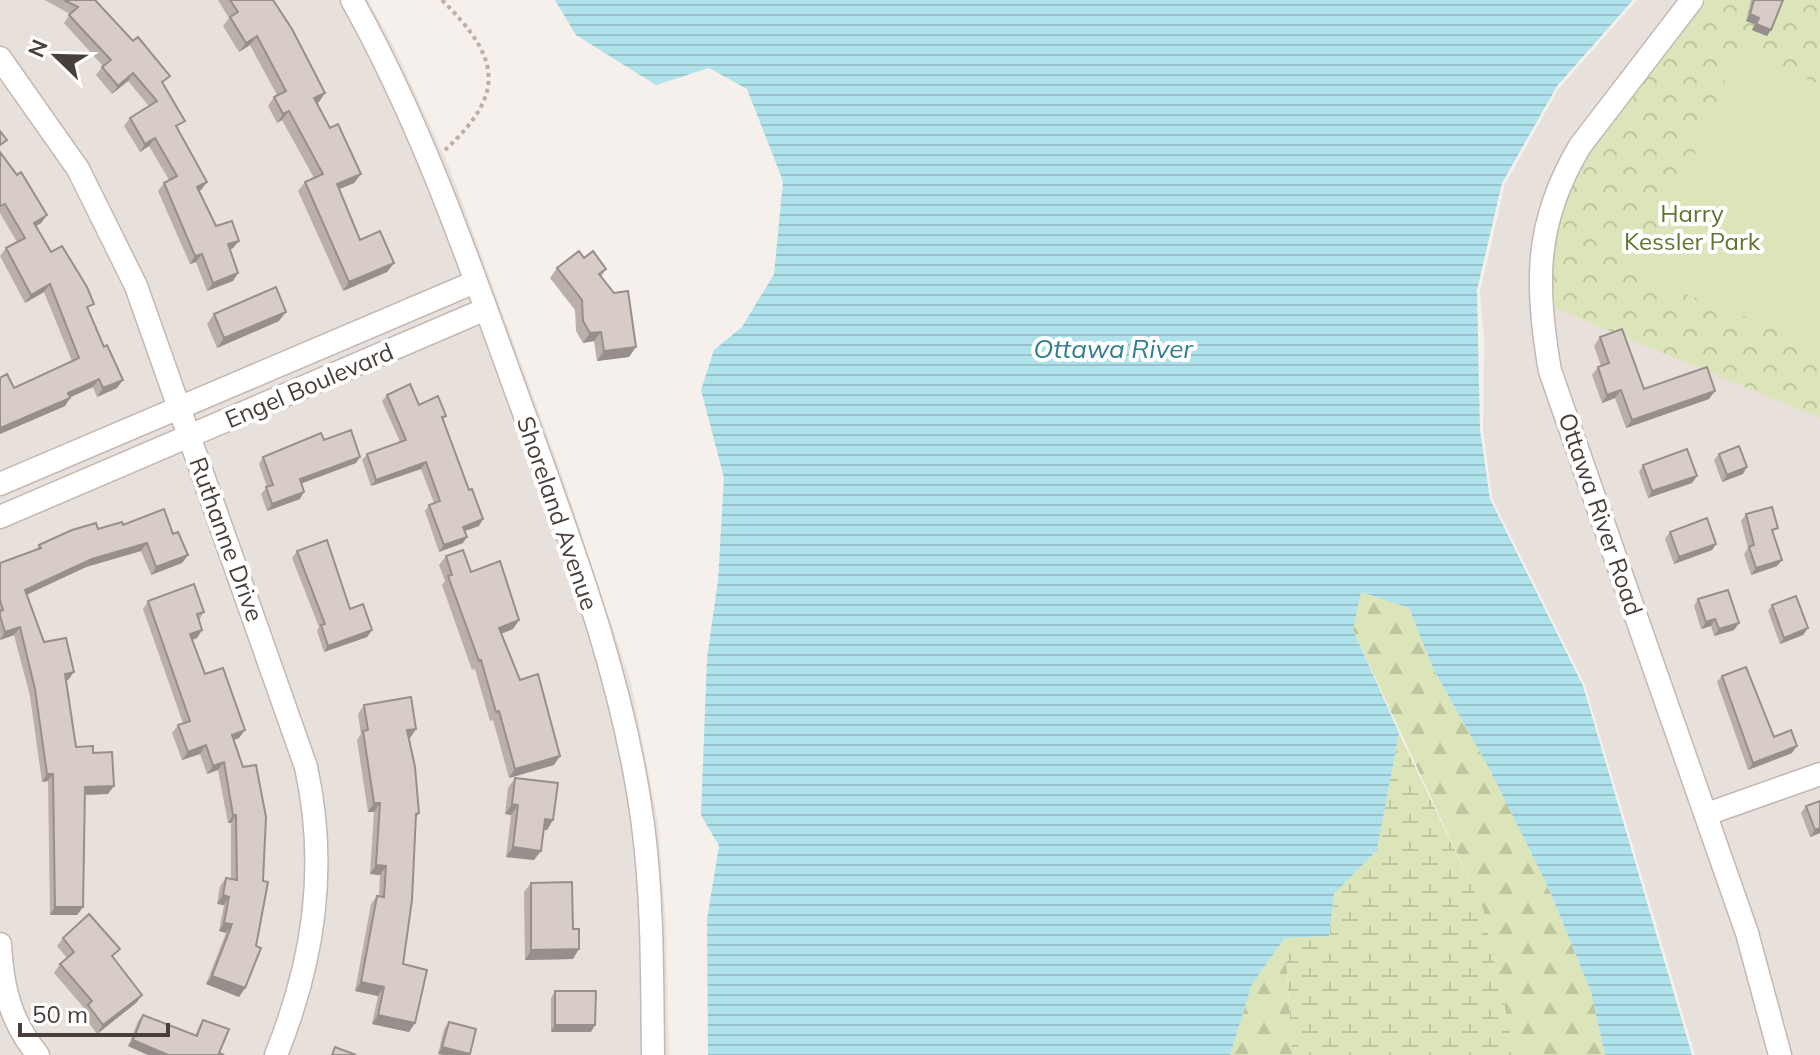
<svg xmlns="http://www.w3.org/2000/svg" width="1820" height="1055" viewBox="0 0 1820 1055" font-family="Mulish,sans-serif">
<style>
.residential{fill:#e8e0db}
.forest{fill:url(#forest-firs)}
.wetland{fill:url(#wetland-marsh)}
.park{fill:url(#park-crowns)}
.pitch{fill:#dce5b9}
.water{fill:url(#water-rules)}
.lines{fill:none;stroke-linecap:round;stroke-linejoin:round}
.minor-casing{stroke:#c3b8b2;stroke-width:25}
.path{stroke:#c0aea2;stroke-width:4;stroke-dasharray:4 4;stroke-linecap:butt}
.minor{stroke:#fff;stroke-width:22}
.wall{fill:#baafaa}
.shaded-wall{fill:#978f8b}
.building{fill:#d8ccc6;stroke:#978f8b;stroke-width:2}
.labels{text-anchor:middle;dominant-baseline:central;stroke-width:8;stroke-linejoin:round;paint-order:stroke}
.park-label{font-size:24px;fill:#5e7632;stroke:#fff}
.street-label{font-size:24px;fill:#493f3a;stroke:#fff}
.water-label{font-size:26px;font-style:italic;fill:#337f8d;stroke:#fff}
</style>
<defs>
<pattern id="forest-firs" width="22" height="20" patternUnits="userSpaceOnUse" patternTransform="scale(2)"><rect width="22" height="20" fill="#dce5b9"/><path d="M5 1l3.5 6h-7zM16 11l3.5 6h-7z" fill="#bec6a0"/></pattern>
<pattern id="wetland-marsh" width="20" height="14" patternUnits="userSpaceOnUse" patternTransform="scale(2)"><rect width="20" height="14" fill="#dce5b9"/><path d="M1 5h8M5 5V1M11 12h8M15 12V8" fill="none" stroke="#bec6a0"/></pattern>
<pattern id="park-crowns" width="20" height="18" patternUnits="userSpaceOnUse" patternTransform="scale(2)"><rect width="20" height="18" fill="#dce5b9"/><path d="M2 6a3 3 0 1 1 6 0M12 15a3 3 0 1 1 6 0" fill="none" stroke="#bec6a0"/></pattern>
<pattern id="water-rules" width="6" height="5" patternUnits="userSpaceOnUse" patternTransform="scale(2)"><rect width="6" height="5" fill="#afe2eb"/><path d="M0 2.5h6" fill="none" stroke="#98c3ca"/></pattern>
</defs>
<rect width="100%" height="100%" fill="#f5f0ec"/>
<!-- residential -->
<path class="residential" d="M0,0h368l25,45 57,124 112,306 69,208 27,139 8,102 3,131h-669z
M1637,0h183v1055h-125l-110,-370 -93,-187 -9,-68 1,-89 -4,-50 25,-107 54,-96z"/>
<!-- forest -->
<path class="forest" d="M1361,592l48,16 25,62 57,102 58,117 42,103 14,63h-90l-32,-146 -130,-279z
M1285,938l7,117h-62l22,-71z"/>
<!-- wetland -->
<path class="wetland" d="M1399,733l84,176 32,146h-223l-7,-117 44,-2 5,-42 43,-44z"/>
<!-- park -->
<path class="park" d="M1705,0h115v418l-270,-112c-12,-133 90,-205 155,-306z"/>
<!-- pitch -->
<path class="pitch" d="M1741,54l79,30v261l-182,-69 44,-115 9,3 40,-98z"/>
<!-- water -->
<path class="water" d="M555,0h1078l-76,86 -55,97 -25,107 3,140 10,69 93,187 109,369h-87l-14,-63 -42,-103 -58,-117 -57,-102 -25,-62 -48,-16 -8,38 46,103 -22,117 -43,44 -5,42 -44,2 -33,46 -22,71h-522l-1,-136 12,-73 -18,-31 6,-157 11,-78 6,-102 -23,-88 13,-40 28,-23 32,-53 9,-93 -36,-92 -38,-21 -53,17 -80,-50z"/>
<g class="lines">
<defs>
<path id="minor" d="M352,0c71,127 118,265 168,402 50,138 104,277 123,423 10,76 9,154 10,230
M1692,0l-112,146c-46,77 -45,139 -30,225l197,562 33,122
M0,58l78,111 58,117 170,481c22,100 8,194 -30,288
M0,484l475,-202
M0,517l486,-208
M1707,814l113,-40
M0,944c2,42 10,77 38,111"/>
</defs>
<!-- minor casing -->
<use href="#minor" class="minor-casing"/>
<!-- path -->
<path class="path" d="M442,0c57,57 66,92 3,150"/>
<!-- minor -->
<use href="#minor" class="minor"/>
</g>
<!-- wall -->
<path class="wall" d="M45,0h50l68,85 16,44 -1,1 29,52 -8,9 17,35 17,22 -3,2 8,23 -5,8 -26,10 -11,-29 -6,2 -32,-73 6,-8 5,-3 -20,-34 -9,6 -16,-26 6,-8 19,-12 -21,-25 -16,13 -16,-19 7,-9 -39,-43 6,-9z
M218,0h55l46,102 -2,1 13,25 31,46 -7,9 -15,6 21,51 34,23 -7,9 -44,19 -45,-100 7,-9 9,-4 -32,-58 -5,3 -9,-17 6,-9 3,-2 -27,-50 -11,7 -16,-26 6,-8z
M1751,0h32l-16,36 -15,-6 2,-6 -8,-3z
M0,152l47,63 -6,8 -5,3 15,26 38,60 28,76 -20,9 -4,-10 -23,10 -5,9 -65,28v-56l14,10 58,-27 -28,-69 -19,11 -25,-47 6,-8 11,-6 -17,-29z
M584,258l22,11 -5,8 28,80 -32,4 -3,-20 -11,2 -7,-12 -1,-21 -25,-32 7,-10z
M214,314l65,7 -62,27 -10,-24z
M1600,337l44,52 65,10 -83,29 -11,-30 -13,5 -10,-28 6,-8 3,-1 -7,-20z
M387,395l32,10 27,11 -3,4 36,106 -14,5 -2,12 -24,9 -14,-41 4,-6 5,-2 -13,-34 -50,17 -9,-26 5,-6 33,-12 -18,-41z
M324,440l32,23 -55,20 -1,16 -33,12 -6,-17 6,-7 -8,-23 4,-7z
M1719,454l24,20 -21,8 -8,-22z
M1643,465l54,11 -5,7 -44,15 -9,-26z
M1746,514l27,21 9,25 -5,6 -26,9 -7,-21 4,-6 -7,-27z
M123,525l50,9 15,21 -6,8 -31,12 -10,-24 -55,16 -59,27 17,48 30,30 -6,8 -2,1 10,66 17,6 15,41 -24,1 -1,112 -6,8h-27l-2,-134 -6,1 -12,-86 -16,-61 -14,5v-77l36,-13 3,-5 59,-16z
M1670,532l46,12 -4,6 -38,14 -9,-25z
M297,551l75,79 -5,7 -43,15 -7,-21 2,-4 -27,-69z
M446,556l25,16 48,48 -6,9 -12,5 53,131 -45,13 -16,-58 -3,1 -15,-52 -3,1 -30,-85 3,-4 -6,-16z
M1698,599l41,24 -5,7 -20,6 -3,-10 -10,3 -7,-23z
M148,601l56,11 -5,8 3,10 -5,8 -5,2 13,34 40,56 -6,8 -5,2 11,248 -6,9 -33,-13 20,-51 -7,-2 5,-26 -7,-1 3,-18 6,-8 5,1v-56h-3l-10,-53 -11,4 -7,-20 -18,6 -10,-27 6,-8 5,-2 -40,-114z
M1772,605l36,23 -5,7 -23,9 -12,-33z
M1722,676l52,61 18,16 -44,17 -31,-88z
M364,705l52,24 -6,9h-2l11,75 -3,5 -13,146 12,59 -6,9 -37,-8 6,-28 -23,-5 16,-87 6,-8h2l1,-21 -10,-1 4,-62h-6l-11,-72 4,-6 -3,-20z
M515,778l38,42 -6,10 -4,-1 -9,31 -28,-3 5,-42 -6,-1 3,-26z
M1820,801v32l-10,4 -9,-24 5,-7z
M531,883l42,76 -48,1 -1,-68z
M63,938l51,20 28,37 -6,8 -39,31 -15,-20 3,-5 -31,-36 6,-9 7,-6 -10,-12z
M555,991l36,41h-40v-34z
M143,1015l52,21 4,-10 4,-6 16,33 5,2h-76l-20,-9 10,-25z
M449,1022l21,32 -1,1h-25l-6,-1 6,-25z"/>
<!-- shaded-wall -->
<path class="shaded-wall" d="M1750,14l9,4 -5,6 -8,-3z
M1756,24l15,6 -4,6 -15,-6z
M257,36l-7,9 -11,7 7,-9z
M133,73l-5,8 -16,13 6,-8z
M325,93l-6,9 -11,5 6,-9z
M289,111l-7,9 -5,3 6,-9z
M155,138l-6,8 -9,6 5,-8z
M361,174l-7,9 -24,10 7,-9z
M207,182l-6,8 -10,5 6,-8z
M47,215l-6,8 -13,8 6,-8z
M239,241l-6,7 -11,4 6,-8z
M202,254l-6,8 -6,2 5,-8z
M394,263l-7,9 -44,19 6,-9z
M238,273l-5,8 -26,10 6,-8z
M50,284l-6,8 -19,11 6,-8z
M286,312l-7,9 -62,27 7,-10z
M601,332l-7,9 -11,2 7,-10z
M636,347l-7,10 -32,4 7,-10z
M99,379l-6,8 -31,14 6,-8z
M123,380l-6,8 -20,9 6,-9z
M1621,390l-6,8 -13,5 5,-8z
M1715,391l-6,8 -83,29 6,-8z
M70,398l-5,8 -65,28v-6z
M360,457l-4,6 -61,23 5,-7z
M426,462l-5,7 -50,17 5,-6z
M1747,467l-4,7 -21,8 5,-7z
M1697,476l-5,7 -44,15 4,-7z
M304,492l-4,7 -33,12 5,-7z
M483,519l-4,7 -20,7 4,-6z
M467,537l-4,6 -24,9 5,-7z
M147,543l-6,8 -55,16 -66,31 5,-8 67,-31z
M1716,544l-4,6 -38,14 5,-7z
M188,555l-6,8 -31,12 5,-8z
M1782,560l-5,6 -26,9 5,-7z
M1715,619l-4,7 -10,3 5,-7z
M519,620l-6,9 -21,8 7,-9z
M1739,623l-5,7 -20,6 5,-7z
M20,627l-6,8 -14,5 5,-8z
M1808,628l-5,7 -23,9 4,-6z
M202,630l-5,8 -13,5 6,-9z
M372,630l-5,7 -43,15 4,-6z
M74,672l-6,8 -9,2 6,-8z
M416,729l-6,9 -9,1 6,-9z
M245,730l-6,8 -13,5 6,-8z
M206,745l-6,9 -18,6 6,-8z
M1797,746l-5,7 -44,17 5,-7z
M560,756l-6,9 -45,13 6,-9z
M224,762l-6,8 -11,4 6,-8z
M47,774h6l-5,7 -6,1z
M114,786l-6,8 -29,1 6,-8z
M374,803h6l-6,9h-6z
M512,804l6,1 -7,10 -6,-1z
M233,815h3l-5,8h-3z
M545,819l8,1 -6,10 -9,-1z
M1820,828v5l-10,4 5,-7z
M513,847l28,4 -7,9 -28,-3z
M376,865l10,1 -6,9 -10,-1z
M223,895l6,2 -5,8 -7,-1z
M55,907h28l-6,8h-27z
M224,923l8,1 -6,9 -7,-2z
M579,949l-6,10 -48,1 6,-10z
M212,976l33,12 -6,9 -33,-13z
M361,982l23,5 -6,9 -23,-5z
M142,995l-6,8 -39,31 6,-9z
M378,1015l37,8 -6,9 -37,-8z
M555,1025h40l-4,7h-40z
M133,1040l35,15h-20l-20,-9z
M442,1047l28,7 -1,1h-25l-6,-1z"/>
<!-- building -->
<path class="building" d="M64,0h31l38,41 5,-4 32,39 -8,6 23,39 -9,5 31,56 -10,5 19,39 16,-5 7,20 -11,3 10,29 -25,10 -11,-29 -7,2 -31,-73 13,-7 -22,-38 -10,6 -15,-26 27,-17 -24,-28 -15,13 -16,-19 9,-7 -42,-45 9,-8z
M230,0h43l19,29 33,64 -11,5 16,30 8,-4 23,50 -24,10 23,56 20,-9 14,32 -45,19 -44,-100 18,-8 -34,-63 -6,3 -9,-17 12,-6 -29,-55 -11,7 -16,-26 8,-5z
M1754,0h29l-12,30 -15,-6 3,-6 -9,-4z
M0,131l7,9 -7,5z
M0,152l17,23 4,-3 26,43 -13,8 17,29 11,-6 25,41 7,17 -7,3 17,40 3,-2 16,35 -20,8 -4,-9 -31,14 2,5 -70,30v-50l7,-4 7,14 65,-30 -29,-74 -19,11 -25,-47 19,-10 -20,-34 -5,2z
M579,251l5,7 9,-7 13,18 -7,5 15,19 14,-2 8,56 -32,4 -3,-19 -11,1 -7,-12 -1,-21 -25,-32z
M276,287l10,25 -62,26 -10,-24z
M1622,329l22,60 63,-22 8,24 -83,29 -11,-30 -14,5 -9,-28 11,-4 -9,-26z
M410,384l9,21 19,-9 8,20 -4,1 27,73 3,-1 11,30 -20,8 4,10 -23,8 -15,-40 11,-4 -14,-39 -50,18 -9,-26 39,-14 -19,-45z
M351,430l9,27 -60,22 4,13 -32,12 -6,-17 7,-2 -10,-28 58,-24 3,7z
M1739,446l8,21 -20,8 -8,-21z
M1687,449l10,27 -45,15 -9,-26z
M1772,507l6,21 -6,2 10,30 -26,8 -7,-21 5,-2 -8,-31z
M164,509l9,25 5,-2 10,23 -32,12 -9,-24 -55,16 -67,31 19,52 22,-4 8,34 -9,2 11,73 17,-1v7l19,-1 2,34 -29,1 -2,120h-28l-2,-133h-6l-12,-85 -15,-62 -15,5 -5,-16v-5l3,-1 -3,-10v-37l41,-15 -2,-3 33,-15 24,-7 2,6 24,-7 1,3z
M1707,518l9,26 -37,13 -9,-25z
M327,540l23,69 13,-5 9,26 -44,16 -7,-21 4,-1 -28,-73z
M463,550l8,22 29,-11 19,59 -20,8 21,52 18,-6 22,82 -45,13 -16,-58 -3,1 -15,-52 -2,1 -31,-85 4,-1 -6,-19z
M194,584l10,28 -7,2 5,16 -12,4 15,40 18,-6 22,62 -13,5 11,32 13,-2 10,52 -3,64 5,1 -12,64 5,2 -16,40 -33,-12 20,-52 -8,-1 5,-26 -6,-2 3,-17 11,2 -1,-65h-3l-9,-53 -11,4 -7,-21 -18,7 -10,-27 12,-4 -42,-120z
M1728,590l11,33 -20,6 -4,-10 -9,3 -8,-23z
M1796,596l12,32 -24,10 -12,-33z
M1746,667l28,70 17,-7 6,16 -44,17 -31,-87z
M411,697l5,32 -9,1 8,37 4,46 -3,1 -4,86 -9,64 24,6 -12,53 -37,-8 6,-28 -23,-5 16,-86 7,1 2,-31 -10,-1 4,-62h-6l-11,-72 5,-1 -4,-25z
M515,778l43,5 -5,37 -8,-1 -4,32 -28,-4 5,-42 -6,-1z
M1820,801v27l-5,2 -9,-24z
M572,882l1,47h6v20l-48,1v-67z
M89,914l31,35 -8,7 30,39 -39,30 -15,-20 4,-4 -32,-37 14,-12 -11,-14z
M555,991h41l-1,34h-40z
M143,1015l54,21 6,-16 26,9 -10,24 5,2h-56l-35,-15z
M449,1022l27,7 -6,25 -28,-7z
M335,1047l21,8h-24z"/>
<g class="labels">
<!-- park labels -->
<g class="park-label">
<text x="1692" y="213">Harry<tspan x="1692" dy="28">Kessler Park</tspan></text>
</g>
<!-- street labels -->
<g class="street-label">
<text transform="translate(309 385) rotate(-23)">Engel Boulevard</text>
<text transform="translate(558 513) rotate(71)">Shoreland Avenue</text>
<text transform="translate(1601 514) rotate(71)">Ottawa River Road</text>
<text transform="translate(227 539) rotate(70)">Ruthanne Drive</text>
</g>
<!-- water labels -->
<g class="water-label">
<text x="1113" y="348">Ottawa River</text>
</g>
</g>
<!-- north arrow -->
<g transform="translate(56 56) rotate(293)" stroke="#ffffff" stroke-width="6" paint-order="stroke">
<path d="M0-6L14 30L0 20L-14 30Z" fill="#493f3a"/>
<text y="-12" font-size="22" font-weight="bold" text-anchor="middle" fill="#493f3a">N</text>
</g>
<!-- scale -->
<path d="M20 1023v12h148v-12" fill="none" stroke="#493f3a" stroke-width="4"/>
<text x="32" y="1023" font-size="24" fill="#493f3a" stroke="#ffffff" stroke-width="6" paint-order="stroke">50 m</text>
</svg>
